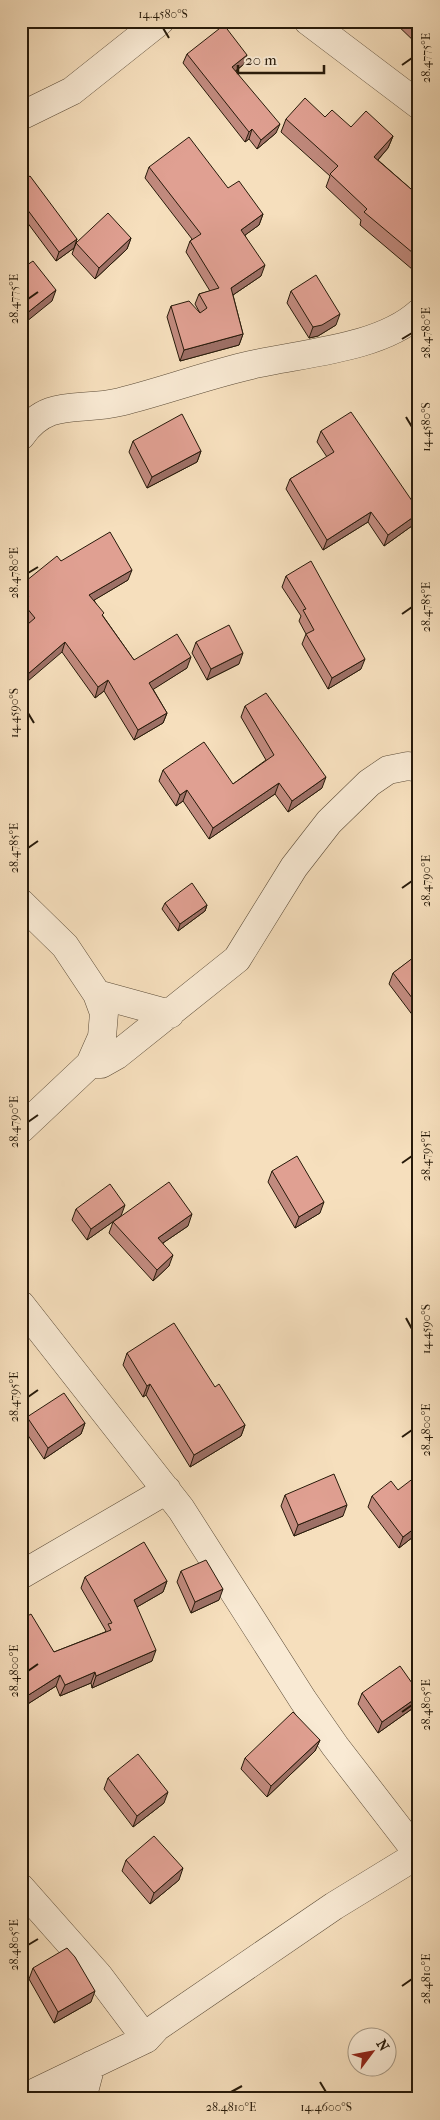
<svg xmlns="http://www.w3.org/2000/svg" width="440" height="2120" viewBox="0 0 440 2120" font-family="'IM FELL French Canon',serif">
<style>
.lines{fill:none;stroke-linecap:round;stroke-linejoin:round}
.minor-casing{stroke:#5b4b37;stroke-width:29}
.minor{stroke:#f9ead4;stroke-width:28}
.wall{fill:#c18a7e;stroke:#271a0a}
.shaded-wall{fill:#9d7066;stroke:#271a0a}
.building{fill:#e0a092;stroke:#271a0a}
.ticks{fill:none;stroke:#271a0a;stroke-width:2}
.neatline{fill:none;stroke:#271a0a;stroke-width:2}
.ticks-label{font-size:12px;text-anchor:middle;fill:#271a0a}
</style>
<rect width="100%" height="100%" fill="#f6dfbd"/>
<filter id="stains"><feTurbulence type="fractalNoise" baseFrequency=".004" numOctaves="4"/><feColorMatrix values="0 0 0 0 .2 0 0 0 0 .09 0 0 0 0 .02 0 0 0 .5 -.17"/></filter>
<radialGradient id="worn" r=".72"><stop offset=".6" stop-color="#630" stop-opacity="0"/><stop offset="1" stop-color="#630" stop-opacity=".3"/></radialGradient>
<g class="lines">
<defs>
<path id="minor" d="M308,21l111,84
M21,116l51,-25 88,-70
M21,436c27,-39 58,-24 99,-34 44,-11 87,-27 131,-37 51,-12 128,-16 168,-52
M21,903l44,43 32,48 7,19 -2,24 -12,27 -69,65
M97,994l73,20
M90,1064h11l16,-9 120,-96 57,-92 35,-45 40,-39 19,-13 20,-4 11,2
M21,1305l160,204 122,191 32,46 84,109
M21,1575l146,-85
M21,1888l77,87 48,64
M21,2099l125,-60 11,-12 177,-121 85,-52
M82,2099l9,-34"/>
</defs>
<!-- minor casing -->
<use href="#minor" class="minor-casing"/>
<!-- minor -->
<use href="#minor" class="minor"/>
</g>
<!-- wall -->
<path class="wall" d="M393,21h26v25z
M187,54l57,10 -8,7 40,62 -19,16 -8,-10 -4,3 -62,-79z
M325,117l26,10 42,9 -5,12 -10,12 41,36v79l-59,-50 1,-5 -35,-33 4,-11 -49,-44 5,-13z
M149,167l79,21 35,26 -4,11 -14,10 16,41 -28,19 10,39 -4,11 -59,16 -13,-44 4,-11 29,7 -5,-9 4,-10 11,-3 -24,-39 4,-11 2,-2 -47,-61z
M21,182l56,57 -3,9 -18,13 -35,-47z
M131,238l-4,11 -32,30 -23,-25 4,-11z
M291,291l45,34 -18,11 -9,2 -22,-35z
M321,431l95,92 -32,23 -16,-24 -45,28 -37,-61 4,-10 37,-22 -10,-15z
M133,441l68,10 -4,11 -50,26 -18,-36z
M61,561l67,19 -34,20 9,16 31,44 53,8 -34,21 14,24 -4,10 -29,17 -30,-49 -9,7 -33,-46 -34,-28 -7,-8v-31z
M286,576l75,93 -33,20 -26,-45 4,-10 -7,-13 2,-5 -19,-29z
M419,615v15l-5,-4z
M196,642l43,22 -32,16 -15,-27z
M245,706l77,82 -34,24 -13,-18 -66,45 -26,-38 -7,5 -17,-25 4,-11 70,14 33,-24 -25,-43z
M165,903l42,2 -2,6 -27,20 -16,-22z
M419,954v66l-2,1 -28,-37 4,-11z
M272,1171l48,42 -25,15 -27,-46z
M76,1209l45,7 -34,24 -15,-20z
M113,1222l75,4 -25,17 6,23 -16,15 -44,-48z
M419,1333v9l-2,-3z
M127,1353l88,34 30,38 -4,11 -51,31 -44,-72 -3,2 -20,-32z
M27,1417l58,6 -4,11 -37,25 -21,-31z
M285,1495l58,21 -49,20 -13,-30z
M372,1496l46,37 -19,15 -31,-41z
M181,1571l38,29 -28,13 -14,-31z
M85,1577l82,4 -4,11 -26,15 15,54 -60,27 -1,-5 -31,13 -4,-10 -33,21 -2,-3v-90l33,38 51,-20 1,-1 -25,-43z
M362,1693h57v5l-3,8 -38,27 -20,-29z
M320,1740l-5,11 -48,46 -26,-28 4,-11z
M108,1778l56,25 -31,24 -29,-38z
M126,1860l53,20 -29,24 -28,-33z
M33,1968l58,34 -37,21 -25,-44z"/>
<!-- shaded-wall -->
<path class="shaded-wall" d="M247,55l-3,9 -15,12 3,-9z
M280,124l-4,9 -19,16 4,-9z
M252,129l-3,10 -4,3 4,-10z
M393,136l-5,12 -19,22 5,-13z
M263,214l-4,11 -22,16 4,-11z
M131,238l-4,11 -32,30 4,-11z
M77,239l-3,9 -18,13 3,-9z
M265,265l-4,11 -34,23 4,-11z
M56,290l-4,11 -31,25v-7l1,-2z
M340,314l-4,11 -18,11 -9,2 4,-11z
M243,334l-4,11 -59,16 4,-11z
M201,451l-4,11 -50,26 5,-11z
M371,512l-3,10 -45,28 4,-10z
M419,513l-3,10 -32,23 4,-11z
M132,570l-4,10 -42,25 3,-10z
M65,642l-3,10 -41,35v-7z
M243,653l-4,11 -32,16 4,-11z
M191,657l-4,11 -41,26 3,-11z
M365,659l-4,10 -33,20 4,-11z
M108,680l-4,11 -9,7 3,-11z
M167,713l-4,10 -29,17 4,-10z
M326,777l-4,11 -34,24 4,-11z
M279,783l-4,11 -66,45 4,-11z
M187,790l-4,11 -7,5 4,-11z
M207,905l-2,6 -27,20 2,-7z
M324,1202l-4,11 -25,15 4,-11z
M125,1205l-4,11 -34,24 4,-11z
M192,1214l-4,12 -34,23 4,-11z
M173,1255l-4,11 -16,15 4,-11z
M150,1384l-4,11 -3,2 4,-11z
M85,1423l-4,11 -37,25 4,-11z
M245,1425l-4,11 -51,31 4,-12z
M347,1505l-4,11 -49,20 4,-11z
M25,1511l-4,11v-8z
M419,1525l-1,8 -19,15 4,-11z
M167,1581l-4,11 -33,19 4,-11z
M223,1589l-4,11 -28,13 4,-11z
M156,1650l-4,11 -60,27 4,-12z
M95,1672l-4,11 -31,13 5,-11z
M60,1675l-4,11 -33,21 4,-11z
M419,1696v2l-3,8 -38,27 4,-11z
M320,1740l-5,11 -48,46 4,-11z
M168,1792l-4,11 -31,24 4,-11z
M183,1868l-4,12 -29,24 4,-11z
M95,1991l-4,11 -37,21 4,-11z"/>
<!-- building -->
<path class="building" d="M414,21h5v5z
M224,25l23,30 -15,12 48,57 -19,16 -9,-11 -3,3 -62,-78z
M305,98l20,19 7,-7 19,17 15,-16 27,25 -19,21 45,39v62l-55,-46 3,-3 -37,-35 8,-8 -52,-47z
M189,137l39,51 11,-7 24,33 -22,16 24,35 -34,23 12,46 -59,16 -13,-44 18,-5 11,12 7,-5 -8,-14 20,-6 -29,-47 11,-7 -52,-67z
M30,176l47,63 -18,13 -38,-51v-19z
M108,213l23,25 -32,30 -23,-25z
M33,261l23,29 -34,27 -1,-1v-47z
M316,275l24,39 -18,11 -9,2 -22,-36z
M351,412l68,99v2l-31,22 -17,-23 -44,28 -37,-61 44,-27 -13,-21z
M182,414l19,37 -49,26 -19,-36z
M110,532l22,38 -43,25 15,18 -2,2 32,45 43,-26 14,23 -42,26 18,30 -29,17 -30,-50 -10,7 -33,-45 -44,38v-50l14,-12 -13,-16 7,-5 -8,-9v-3l36,-29 4,5z
M311,561l54,98 -33,19 -26,-44 8,-4 -11,-20 3,-1 -20,-33z
M229,625l14,28 -32,16 -15,-27z
M266,693l60,84 -34,24 -13,-18 -66,45 -26,-38 -7,5 -17,-25 41,-28 29,42 41,-29 -29,-49z
M192,883l15,22 -27,19 -15,-21z
M418,954h1v53l-26,-34z
M297,1156l27,46 -25,15 -27,-46z
M169,1182l23,32 -34,24 15,17 -16,15 -44,-48z
M110,1184l15,21 -34,24 -15,-20z
M174,1323l41,64 4,-3 26,41 -51,30 -44,-71 -3,2 -20,-33z
M64,1393l21,30 -37,25 -21,-31z
M334,1474l13,31 -49,20 -13,-30z
M419,1474v51l-16,12 -31,-41 19,-15 7,9z
M21,1505l4,6 -4,3z
M144,1542l23,39 -33,19 22,50 -60,26 -1,-4 -30,13 -5,-10 -33,21 -3,-5 -3,2v-79l3,4 7,-4 23,38 57,-22 -3,-6 4,-1 -27,-46z
M206,1560l17,29 -28,13 -14,-31z
M400,1666l19,27v3l-37,26 -20,-29z
M293,1712l27,28 -49,46 -26,-28z
M138,1754l30,38 -31,24 -29,-38z
M154,1836l29,32 -29,25 -28,-33z
M67,1948l8,9 20,34 -37,21 -25,-44z"/>
<!-- ticks -->
<path class="ticks" d="M163,28l6,10M402,65l10,-7M28,299l10,-7M402,339l10,-6M406,417l6,10M28,573l10,-6M402,614l10,-7M28,713l6,10M28,848l10,-7M402,888l10,-7M28,1122l10,-7M402,1163l10,-7M406,1318l6,11M28,1397l10,-7M402,1437l10,-7M28,1671l10,-7M402,1712l10,-7M28,1945l10,-6M402,1986l10,-7M320,2082l6,10M231,2092l11,-6"/>
<!-- margin -->
<rect width="440" height="2120" fill="none" stroke="#f6dfbd" stroke-width="55"/>
<!-- north arrow -->
<g transform="translate(372 2052) rotate(58)"><circle r="24" fill="#f9ead4" stroke="#a59783"/>
<path d="M0-4L9 19L0 12L-9 19Z" fill="#8f2418"/>
<text y="-8" font-size="14" font-weight="bold" text-anchor="middle" fill="#271a0a">N</text>
</g>
<!-- scale -->
<path d="M238 65v8h86v-8" fill="none" stroke="#271a0a" stroke-width="2.5"/>
<text x="245" y="65" font-size="15" fill="#271a0a" stroke="#f9ead4" stroke-width="4" paint-order="stroke">20 m</text>
<rect x="28" y="28" width="384" height="2064" class="neatline"/>
<g class="ticks-label">
<text x="163" y="18">14.4580°S</text>
<text transform="translate(426 58) rotate(-90)" y="4">28.4775°E</text>
<text transform="translate(14 299) rotate(-90)" y="4">28.4775°E</text>
<text transform="translate(426 333) rotate(-90)" y="4">28.4780°E</text>
<text transform="translate(426 427) rotate(-90)" y="4">14.4580°S</text>
<text transform="translate(14 573) rotate(-90)" y="4">28.4780°E</text>
<text transform="translate(426 607) rotate(-90)" y="4">28.4785°E</text>
<text transform="translate(14 713) rotate(-90)" y="4">14.4590°S</text>
<text transform="translate(14 848) rotate(-90)" y="4">28.4785°E</text>
<text transform="translate(426 881) rotate(-90)" y="4">28.4790°E</text>
<text transform="translate(14 1122) rotate(-90)" y="4">28.4790°E</text>
<text transform="translate(426 1156) rotate(-90)" y="4">28.4795°E</text>
<text transform="translate(426 1329) rotate(-90)" y="4">14.4590°S</text>
<text transform="translate(14 1397) rotate(-90)" y="4">28.4795°E</text>
<text transform="translate(426 1430) rotate(-90)" y="4">28.4800°E</text>
<text transform="translate(14 1671) rotate(-90)" y="4">28.4800°E</text>
<text transform="translate(426 1705) rotate(-90)" y="4">28.4805°E</text>
<text transform="translate(14 1945) rotate(-90)" y="4">28.4805°E</text>
<text transform="translate(426 1979) rotate(-90)" y="4">28.4810°E</text>
<text x="231" y="2111">28.4810°E</text>
<text x="326" y="2111">14.4600°S</text>
</g>
<rect width="100%" height="100%" filter="url(#stains)"/>
<rect width="100%" height="100%" fill="url(#worn)"/>
</svg>
